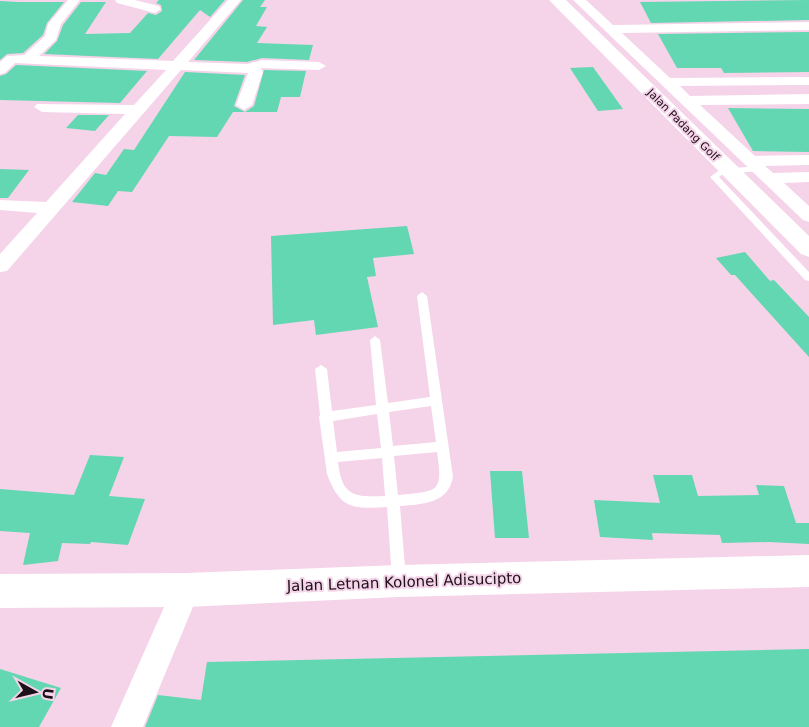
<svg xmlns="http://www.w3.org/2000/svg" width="809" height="727" viewBox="0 0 809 727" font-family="'DejaVu Sans',sans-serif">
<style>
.building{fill:#62d7b2}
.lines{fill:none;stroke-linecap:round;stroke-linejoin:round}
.service{fill:#fff;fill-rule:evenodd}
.minor{fill:#fff;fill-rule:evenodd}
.tertiary{fill:#fff;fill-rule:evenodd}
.secondary{fill:#fff;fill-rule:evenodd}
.labels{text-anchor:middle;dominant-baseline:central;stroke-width:4;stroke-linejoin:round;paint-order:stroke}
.far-street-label{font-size:11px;fill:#1d1119;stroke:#f5d3e9}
.near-street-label{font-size:15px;fill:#1d1119;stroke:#f5d3e9}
</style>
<rect width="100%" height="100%" fill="#f5d3e9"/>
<!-- building -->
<path class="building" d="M159,0h66l-15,17 -10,-7 -42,49 -114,-5 13,-13 6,-16 18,-23h25l-21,32 45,-1 18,-20 8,2 6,-4 -1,-6 -5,-2z
M243,0h22l-5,7h7l-11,19 11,1 -10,16 56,2 -4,15 -47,-2 -15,4 -53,-2z
M809,0v20l-158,3 -11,-21z
M0,1l18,1h46l-17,21 -4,12 -20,18 -16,1 -7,6z
M809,32v40l-85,1 -3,-5h-44l-19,-34z
M16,65l131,6 -27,32 -120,-3v-24l6,-2z
M593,67l30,42 -25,2 -28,-43z
M264,70l42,1 -6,26h-19l-4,15h-44l-16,25 -48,-1 -37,56 -14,-1 -10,15 -36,-4 23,-29 11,2 18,-26 10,1 51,-78 60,3 -11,31 11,6 9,-6z
M728,108l81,1v43l-56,-1z
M78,115h31l-14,16 -29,-3z
M0,169l29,1 -21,28h-8z
M407,226l7,28 -41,4 3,18 -9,1 11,50 -62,8 -2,-15 -41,5 -2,-89z
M745,252l25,29 4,-1 35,37v40l-74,-82h-4l-15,-17z
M90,455l34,2 -15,39 36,3 -17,46 -37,-3 -1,2 -28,-1 -4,18 -35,4 7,-32 -30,-2v-42l74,6z
M490,471h32l7,67h-34z
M653,475h39l6,21 61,-1 -3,-10 28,1 12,37h13v21l-40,-2 -47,1 -2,-8 -68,-2 1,7 -53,-3 -6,-37 66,3z
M809,649v78h-664l13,-32 43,5 6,-38z
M0,669l61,19 -22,39h-39z"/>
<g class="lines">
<!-- service -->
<path class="service" d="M758,166l4,3 -1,2 -38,3 -4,3 90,95v9l-4,-1 -95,-103 11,-8z
M422,292l5,4 26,181c-5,27 -30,27 -53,29l6,73 -2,5 -5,2 -5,-2 -2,-5 -5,-72c-35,2 -47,2 -60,-33l-8,-57 1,-2 -5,-46 6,-4 6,4 5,42 44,-6 -6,-65 5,-4 5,4 8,63 42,-6 -13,-101zM431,406l5,36 -43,4 -4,-34zM377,414l4,34 -44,4 -4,-31zM437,452c6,41 2,39 -39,43l-4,-39zM382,458l3,38c-31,1 -43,1 -47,-34z"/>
<!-- minor -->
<path class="minor" d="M68,0h12l-19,24 -5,16 -17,16 134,5 55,-61h13l-53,62 59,2 15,-4 57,2 7,4 -7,4 -58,-2 2,4 -11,33 -8,5 -8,-5 12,-32 -67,-3 -174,201 -7,1v-18l37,-41 -37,-3v-10l46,2 79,-88 -83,-2 -8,-5 3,-3 97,1 32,-35 -151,-7 -10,10 -5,1v-12l7,-6 17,-1 21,-19 3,-12z
M115,0h20l24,6 2,3 -6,4 -38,-10z
M573,0h13l27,25 196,-3v8l-187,3 48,45 139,-1v8l-129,1 10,10 119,-2v10l-109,1 55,51 54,-1v10l-44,1 8,7 36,-1v10l-25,1 25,23v16l-6,-2z
M186,576l10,4 4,10 -57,137h-32l65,-147z"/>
<!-- tertiary -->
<path class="tertiary" d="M549,0h17l243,236v21l-8,-3z"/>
<!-- secondary -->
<path class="secondary" d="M809,555v32l-410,10 -213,10 -186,1v-34l186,-1 213,-8z"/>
</g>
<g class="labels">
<!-- far-street labels -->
<g class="far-street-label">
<text transform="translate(683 125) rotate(45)">Jalan Padang Golf</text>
</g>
<!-- near-street labels -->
<g class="near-street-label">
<text transform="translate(404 582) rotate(-2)">Jalan Letnan Kolonel Adisucipto</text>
</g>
</g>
<!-- north arrow -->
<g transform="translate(35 692) rotate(98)" stroke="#f5d3e9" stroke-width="4" paint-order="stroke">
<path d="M0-4L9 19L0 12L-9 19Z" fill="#1d1119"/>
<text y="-8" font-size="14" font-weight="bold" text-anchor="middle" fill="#1d1119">U</text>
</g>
</svg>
